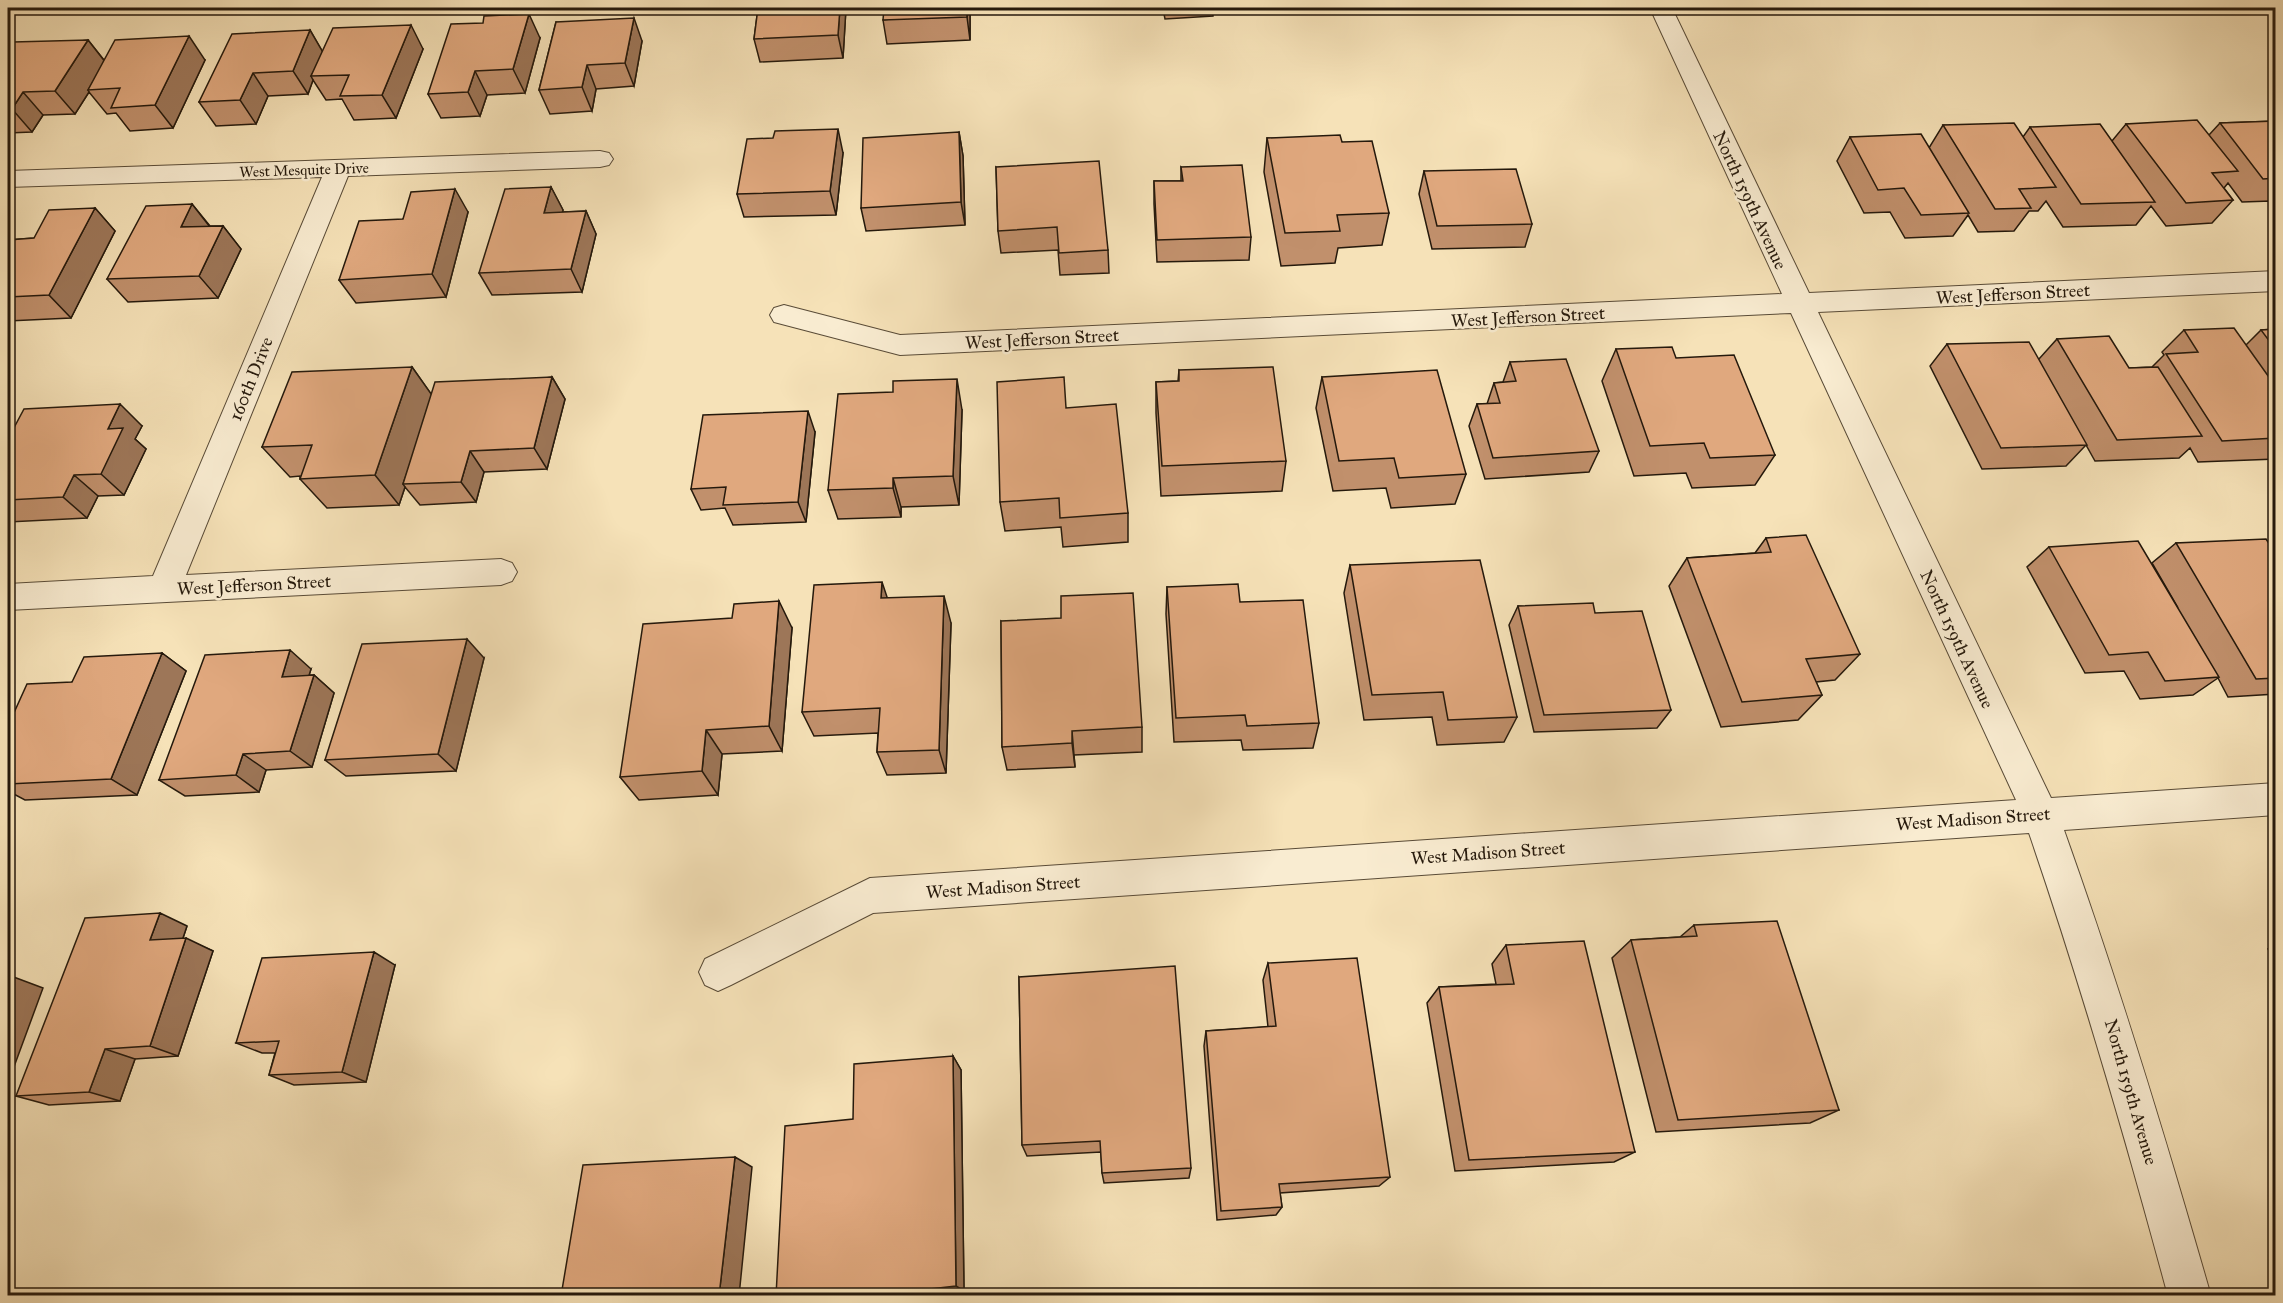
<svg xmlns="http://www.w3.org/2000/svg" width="2283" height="1303" viewBox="0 0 2283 1303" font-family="'IM FELL Great Primer',serif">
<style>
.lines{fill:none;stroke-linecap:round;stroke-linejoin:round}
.street-casing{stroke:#594b37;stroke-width:2}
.street{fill:#f9ecd1;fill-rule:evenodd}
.wall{fill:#c1906c;stroke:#25190c;stroke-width:1.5}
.shaded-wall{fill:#9d7658;stroke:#25190c;stroke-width:1.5}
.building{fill:#e0a87e;stroke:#25190c;stroke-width:1.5}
.labels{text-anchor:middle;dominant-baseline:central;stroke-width:5;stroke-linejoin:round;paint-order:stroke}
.far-street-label{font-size:15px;fill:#25190c;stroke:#f9ecd1}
.street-label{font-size:18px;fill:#25190c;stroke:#f9ecd1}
</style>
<rect width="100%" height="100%" fill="#f6e2b8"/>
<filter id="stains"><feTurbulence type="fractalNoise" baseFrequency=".00333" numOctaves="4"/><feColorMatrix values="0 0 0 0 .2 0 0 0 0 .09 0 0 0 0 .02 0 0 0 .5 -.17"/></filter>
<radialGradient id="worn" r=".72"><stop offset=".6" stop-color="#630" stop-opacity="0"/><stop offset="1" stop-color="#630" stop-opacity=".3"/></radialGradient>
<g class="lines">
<defs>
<path id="street" d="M1650,8h22l137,285 467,-22v20l-458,21 233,486 225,-15v32l-212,15c55,154 102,309 147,466h-43c-42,-156 -87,-311 -139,-463l-1156,80 -142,72 -13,6 -13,-6 -6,-13 6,-13 165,-81 1146,-78 -225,-487 -891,42 -126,-33 -4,-7 4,-7 10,-3 116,30 882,-41z
M600,151l9,2 4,6 -4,6 -9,2 -252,9 -162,399 315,-16 11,4 5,9 -5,9 -11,4 -493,25v-26l145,-8 169,-399 -314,10v-16z"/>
</defs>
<!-- street casing -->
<use href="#street" class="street-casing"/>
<!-- street -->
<use href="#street" class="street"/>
</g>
<!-- wall -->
<path class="wall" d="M758,8h88l-3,50 -83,4 -6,-23z
M970,8v32l-83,4 -4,-24z
M997,8h48l-47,2z
M1122,8h91v8l-48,3 -2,-10 -41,2z
M1235,8h59l-58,1z
M556,22l86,19 -8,45 -38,3 -4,22 -42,3 -11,-24z
M310,30l12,21 101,-2 -27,69 -42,2 -12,-21 -16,1 -13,-20 -5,14 -40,2 -12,28 -40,2 -17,-24z
M540,38l-15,55 -38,2 -7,21 -39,2 -13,-24z
M88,40l16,20h101l-32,68 -43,3 -14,-18 -9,1 -18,-22 -14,22 -32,1 -11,17 -24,1v-83z
M2276,121v86l-5,-6 -29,1 -14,-19 -4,5 9,12 -21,23 -46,3 -15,-20 -15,19 -73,2 -17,-26 -8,10h-9l-15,20 -36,1 -10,-17 -15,21 -48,2 -15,-26 -26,1 -27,-52 13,-24 79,11 14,-23 80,12 7,-10 82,14 14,-17 83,11 11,-12z
M959,132l4,24 2,69 -99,6 -5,-23z
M1267,138l75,4 47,71 -7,32 -44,3 -3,15 -54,3 -17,-94z
M843,153l-7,62 -92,2 -7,-23z
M996,167l112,83 1,23 -49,2 -2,-25 -57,3 -3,-22z
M1181,167l70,70 -2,23 -92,2 -3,-58v-23h27z
M1424,171l108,53 -7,23 -93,2 -13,-55z
M551,187l12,23 -1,2 24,-1 10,23 -14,58 -90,3 -13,-22z
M192,204l18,22h13l18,23 -23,49 -90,4 -21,-23z
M95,208l20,23 -44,87 -63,3v-81l26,-2z
M468,212l-22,85 -90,6 -17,-23 64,-61z
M2276,329v130l-78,3 -8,-14 -11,10 -84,3 -9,-16 -20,21 -84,3 -52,-103 17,-22 92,15 18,-20 72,29 23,-1 12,-12 -2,-3 22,-22 62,15 15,-15z
M1616,349l159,106 -20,30 -63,3 -6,-15 -52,3 -32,-95z
M1510,362l89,89 -10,21 -104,7 -16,-53 8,-22h10l7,-21 9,-1z
M412,367l19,27 121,-17 13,22 -18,70 -63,3 -8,30 -56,3 -15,-18 -6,18 -72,3 -27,-29v-3l-10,1 -28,-30z
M1179,370l107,91 -4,30 -121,5 -5,-83v-31l22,-1z
M1322,377l144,97 -11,30 -64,4 -5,-20 -53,3 -17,-83z
M1066,408l62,105v29l-65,5 -2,-20 -56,4 -5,-29z
M962,410l-3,95 -58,2v10l-63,2 -10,-29z
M8,421l6,6 128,-1 -7,13 11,10 -22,46 -26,1 -11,22 -79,4z
M815,432l-9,90 -73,3 -8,-17 -24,2 -10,-21z
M1766,538l94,116 -25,26 -19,2 6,13 -24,25 -77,7 -52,-141 18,-28 68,-5z
M2176,543l100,11v140l-48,3 -10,-19 -25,17 -53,4 -16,-28 -39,2 -58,-106 22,-20 128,59 -25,-43z
M1350,565l167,152 -13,25 -67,3 -5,-28 -68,3 -20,-127z
M1167,587l73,15 79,121 -6,25 -70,2 -2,-10 -67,2 -8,-128z
M887,598l64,25 -5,150 -59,2 -10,-23 1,-19 -64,3 -12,-24z
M1518,606l77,7 76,97 -14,18 -123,4 -25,-107z
M1001,621l141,106v25l-68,3 1,12 -68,3 -5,-23z
M792,628l-10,123 -60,3 -4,41 -79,5 -19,-23z
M162,653l24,18 -49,124 -112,5 -17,-9v-70l1,1 63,-40z
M484,658l-28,113 -110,5 -21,-16z
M311,669l-2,6h5l20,18 -22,74 -46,3 -7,22 -74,4 -26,-16z
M1694,925l145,185 -29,13 -154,9 -44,-174 19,-18 49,-3z
M187,926l-4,12 30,13 -35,105 -43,3 -15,42 -71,4 -33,-9z
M1506,945l129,207 -21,10 -159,9 -28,-168 12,-16 57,-3 -4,-20z
M2276,946v18l-8,-15z
M1268,963l122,214 -11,9 -99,7 2,14 -6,8 -59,5 -13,-174 2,-15 62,-4 -5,-47z
M395,965l-29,117 -72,3 -25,-10 6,-22h-13l-26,-10z
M1019,977l172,191 -2,10 -85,5 -2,-10 -1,-21 -74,4 -5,-11z
M953,1056l8,14 3,221 -38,5h-150l77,-177z"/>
<!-- shaded-wall -->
<path class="shaded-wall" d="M840,8h6l-3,50 -5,-23z
M967,8h3v32l-3,-23z
M529,14l11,24 -15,55 -12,-24z
M634,18l8,23 -8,45 -9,-23z
M411,25l12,24 -27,69 -14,-23z
M310,30l14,24 -13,22 2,4 -5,14 -15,-23z
M189,36l16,24 -32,68 -18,-23z
M88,40l18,23 -18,27 1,2 -14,22 -20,-23z
M587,65l9,24 -4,22 -10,-24z
M475,71l12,24 -7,21 -12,-24z
M253,73l15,23 -12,28 -16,-24z
M23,92l20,23 -11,17 -20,-23z
M838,129l5,24 -7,62 -6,-24z
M959,132l4,24 2,69 -4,-23z
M551,187l12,23 -7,26 -12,-23z
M455,189l13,23 -22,85 -14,-23z
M192,204l18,23h-29z
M95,208l20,23 -44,87 -22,-23z
M586,211l10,23 -14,58 -11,-23z
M223,226l18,23 -23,49 -19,-22z
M412,367l22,31 -31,86 2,3 -6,18 -24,-30z
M552,377l13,22 -18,70 -13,-21z
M957,379l5,31 -3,95 -6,-29z
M120,404l22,22 -7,13 11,10 -22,46 -23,-21 7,-45z
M808,411l7,21 -9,90 -8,-20z
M8,421l15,13 -15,28z
M470,451l14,21 -8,30 -15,-20z
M74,475l24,21 -11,22 -24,-21z
M893,478l8,29v10l-8,-29z
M882,582l9,27 -10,-11z
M944,596l7,27 -5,150 -7,-23z
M779,601l13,27 -10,123 -13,-25z
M467,639l17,19 -28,113 -18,-17z
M290,650l21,19 -8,26 -21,-18z
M162,653l24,18 -49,124 -26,-16z
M314,675l20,18 -22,74 -22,-16z
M706,730l16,24 -4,41 -16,-24z
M1072,731l3,36 -3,-24z
M243,754l23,16 -7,22 -23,-17z
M160,913l27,13 -9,27 -28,-13z
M186,938l27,13 -35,105 -28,-10z
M374,952l21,13 -29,117 -24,-10z
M11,976l32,12 -35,95v-97z
M105,1049l30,10 -15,42 -31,-9z
M953,1056l8,14 3,221 -8,-5z
M735,1157l17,10 -13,129h-20z"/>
<!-- building -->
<path class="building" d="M758,8h82l-2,27 -84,4z
M884,8h83v9l-84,3z
M529,14l-16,55 -38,2 -7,21 -40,2 23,-70 32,-1 1,-7z
M634,18l-9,45 -38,2 -5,22 -43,3 17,-68z
M411,25l-29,70 -42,1 9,-21 -38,1 22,-48z
M310,30l-17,41 -40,2 -13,27 -41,2 33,-68z
M189,36l-34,69 -44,3 9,-20 -32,2 27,-50z
M88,40l-33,51 -32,1 -11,17h-4v-59l5,-8z
M2197,120l41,51 -26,2 21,27 -47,3 -60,-79z
M2276,121v57l-13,1 -43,-56z
M2014,123l42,64 -37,2 12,19 -36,1 -52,-84z
M2100,124l55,78 -74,2 -51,-77z
M838,129l-8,62 -93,3 10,-55 26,-1 2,-7z
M959,132l2,70 -100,6 2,-70z
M1921,134l48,79 -48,2 -17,-27 -26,2 -28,-53z
M1340,135l2,7 30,-1 17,72 -52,2 3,16 -55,2 -18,-95z
M1099,161l9,89 -49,3 -2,-26 -59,4 -2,-64z
M1242,165l9,72 -94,3 -3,-59h29l-2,-14z
M1516,169l16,55 -95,2 -13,-55z
M551,187l-7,26 42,-2 -15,58 -92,4 26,-84z
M455,189l-23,85 -93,6 20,-59 44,-2 8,-27z
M192,204l-11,23 42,-1 -24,50 -92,3 39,-73z
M95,208l-46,87 -41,2v-57l26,-2 15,-28z
M2234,328l42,59v51l-54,3 -56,-87 32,-2 -14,-22z
M2276,329v21l-15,-20z
M2109,336l20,32 29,-1 44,69 -85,4 -60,-101z
M2029,342l58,103 -86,3 -54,-104z
M1672,347l4,11 58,-3 41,100 -65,3 -6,-15 -54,3 -34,-97z
M1566,359l33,92 -106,7 -16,-54 23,-1 -6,-20 22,-2 -6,-19z
M412,367l-37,108 -75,4 12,-34 -50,2 30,-75z
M1273,367l13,94 -124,5 -6,-84 23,-1v-11z
M1437,370l29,104 -67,4 -5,-20 -55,3 -17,-84z
M552,377l-18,71 -64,3 -9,31 -58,2 32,-102z
M1064,377l2,31 50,-4 12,109 -68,5 -1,-20 -59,4 -3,-120z
M957,379l-4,97 -60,2v10l-65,2 10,-96 55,-2v-11z
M120,404l-12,25 15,-1 -22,46 -27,1 -11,22 -55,3v-61l16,-30z
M808,411l-10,91 -75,3 3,-18 -35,2 12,-74z
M1806,535l54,119 -54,5 16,36 -80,7 -55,-144 84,-6 -5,-14z
M2266,539l10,15v124l-20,1 -80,-136z
M2138,541l81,136 -54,4 -17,-29 -39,3 -60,-108z
M1480,560l37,157 -69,3 -5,-28 -71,3 -22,-130z
M882,582l-1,16 63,-2 -5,154 -62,2 3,-44 -78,4 12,-127z
M1238,584l2,18 63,-2 16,123 -72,3 -2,-11 -69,3 -9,-131z
M1133,593l9,134 -70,4v12l-70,4 -1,-126 60,-3v-22z
M779,601l-10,125 -63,4 -4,41 -82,6 23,-153 89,-6 2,-14z
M1593,603l2,10 47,-2 29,99 -127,5 -26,-109z
M467,639l-29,115 -113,6 37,-116z
M290,650l-8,27 32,-2 -24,76 -47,3 -7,21 -77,5 46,-125z
M162,653l-51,126 -103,5v-26l2,-5h-2v-27l19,-42 45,-2 12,-25z
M160,913l-10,27 36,-2 -36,108 -45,3 -16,43 -73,4 69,-178z
M1777,921l62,189 -161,10 -47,-180 66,-4 -3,-11z
M1584,941l51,211 -166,8 -30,-173 75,-3 -8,-39z
M374,952l-32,120 -73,3 10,-34 -43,2 26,-85z
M1357,958l33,219 -111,7 3,23 -61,4 -15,-180 70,-5 -8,-63z
M1175,966l16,202 -89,5 -2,-32 -78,4 -3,-168z
M8,976h3l-3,10z
M953,1056l3,230 -87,10h-93l9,-170 68,-7 1,-55z
M735,1157l-16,139h-158l22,-131z"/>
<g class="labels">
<!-- far-street labels -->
<g class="far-street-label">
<text transform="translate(304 170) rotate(-2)">West Mesquite Drive</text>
</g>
<!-- street labels -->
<g class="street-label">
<text transform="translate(1750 200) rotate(65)">North 159th Avenue</text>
<text transform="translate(2013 294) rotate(-3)">West Jefferson Street</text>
<text transform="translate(1528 317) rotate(-3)">West Jefferson Street</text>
<text transform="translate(1042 339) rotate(-3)">West Jefferson Street</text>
<text transform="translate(251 379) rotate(-68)">160th Drive</text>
<text transform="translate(254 585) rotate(-3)">West Jefferson Street</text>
<text transform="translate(1957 639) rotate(65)">North 159th Avenue</text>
<text transform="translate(1973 819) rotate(-4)">West Madison Street</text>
<text transform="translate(1488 853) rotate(-4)">West Madison Street</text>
<text transform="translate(1003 887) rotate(-4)">West Madison Street</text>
<text transform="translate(2131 1092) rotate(74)">North 159th Avenue</text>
</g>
</g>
<!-- margin -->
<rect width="2283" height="1303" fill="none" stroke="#f6e2b8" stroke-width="30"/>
<rect x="9" y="9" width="2265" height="1285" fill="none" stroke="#25190c" stroke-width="3"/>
<rect x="15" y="15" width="2253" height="1273" fill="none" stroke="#25190c" stroke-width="1.5"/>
<rect width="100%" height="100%" filter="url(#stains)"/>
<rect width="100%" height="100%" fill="url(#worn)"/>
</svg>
